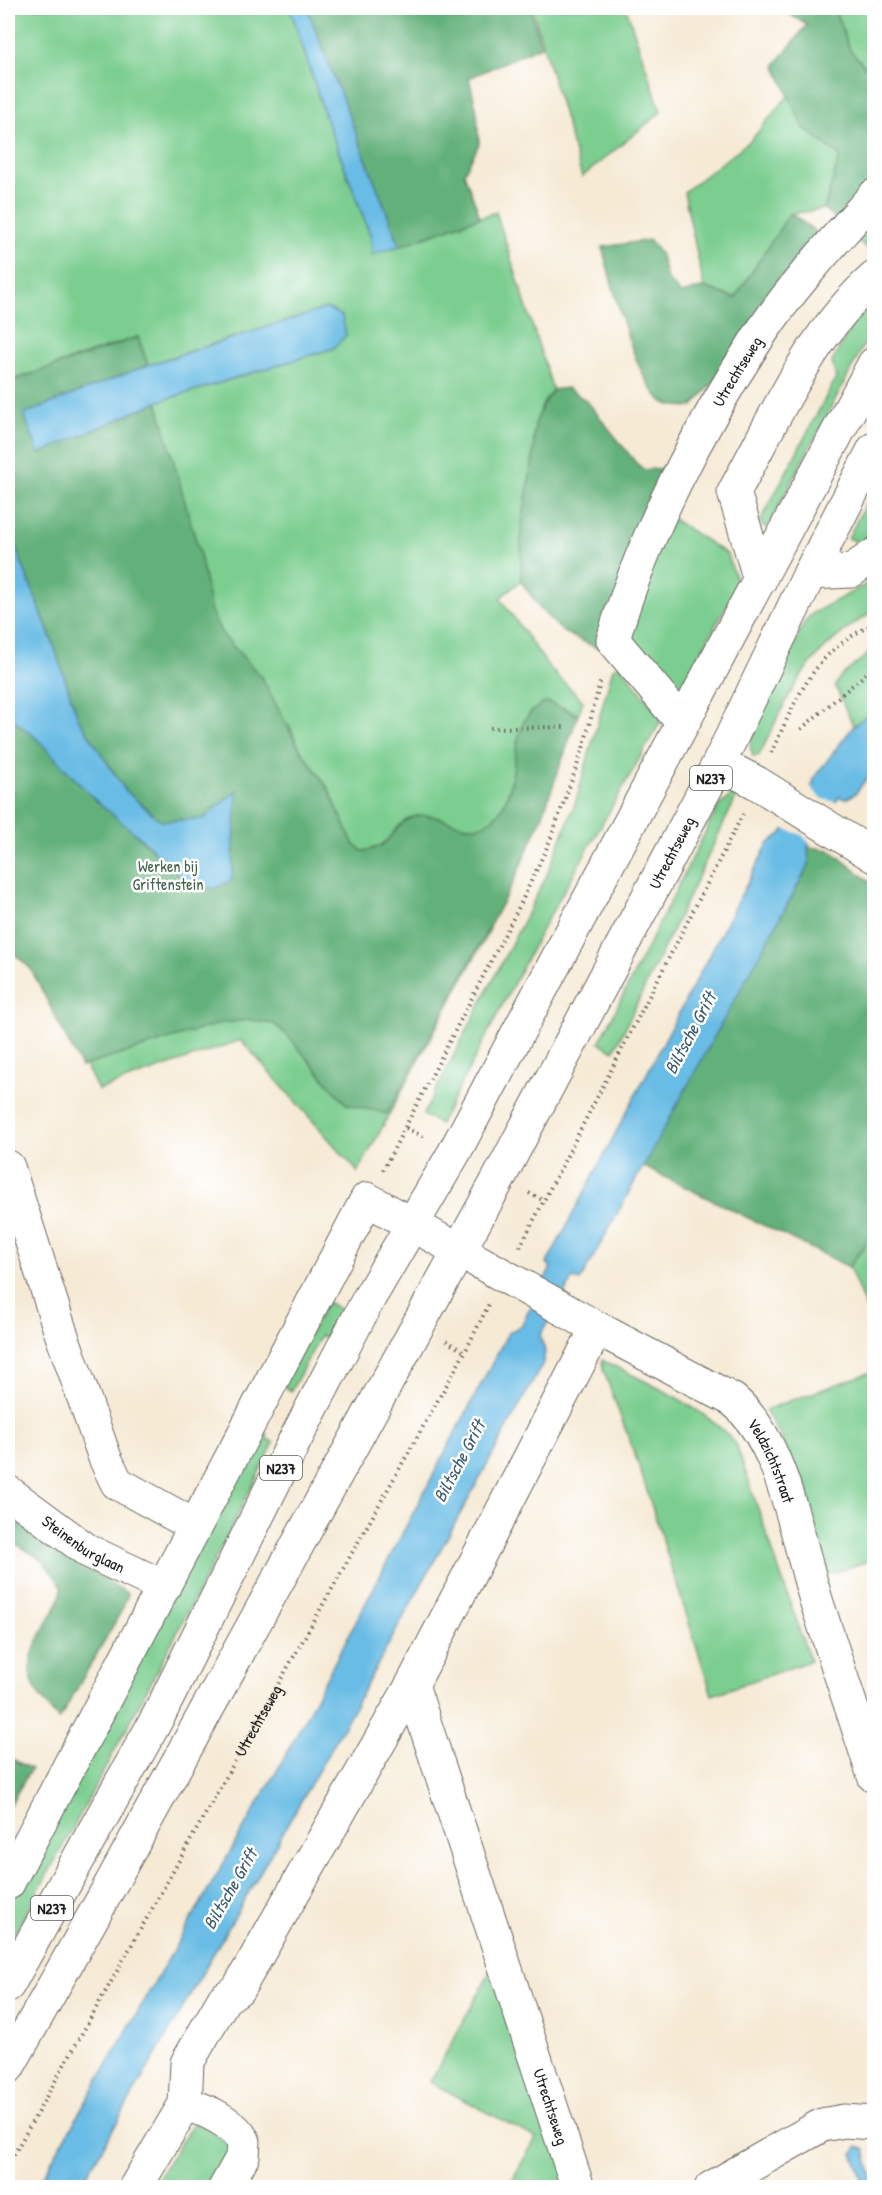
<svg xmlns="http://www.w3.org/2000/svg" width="882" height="2195" viewBox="0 0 882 2195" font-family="'Patrick Hand',sans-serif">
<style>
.green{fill:#7bce90;stroke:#4c7556;stroke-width:1.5}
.forest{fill:#64b17a;stroke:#40664b;stroke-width:1.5}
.water{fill:#69bce5;stroke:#426c80;stroke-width:1.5}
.pier{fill:#f6ead5}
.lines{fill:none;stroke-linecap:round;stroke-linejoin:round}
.minor-casing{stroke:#68645d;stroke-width:35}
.major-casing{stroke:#68645d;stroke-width:35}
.path{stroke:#68645d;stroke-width:4;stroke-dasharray:1.5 4.5;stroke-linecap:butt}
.minor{stroke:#fff;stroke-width:33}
.major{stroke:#fff;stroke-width:33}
.labels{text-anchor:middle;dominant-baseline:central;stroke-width:5;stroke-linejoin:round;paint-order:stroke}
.shield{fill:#fff;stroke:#606060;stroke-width:1.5}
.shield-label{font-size:15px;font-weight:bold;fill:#1c1c1c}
.street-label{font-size:16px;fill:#1c1c1c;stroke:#fff}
.park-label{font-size:16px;fill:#42634a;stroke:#fff}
.water-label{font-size:18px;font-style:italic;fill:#3b5c6c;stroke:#fff}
</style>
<rect width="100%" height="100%" fill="#fff"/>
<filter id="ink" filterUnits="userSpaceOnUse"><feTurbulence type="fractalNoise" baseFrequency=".0167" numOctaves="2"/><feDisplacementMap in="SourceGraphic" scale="12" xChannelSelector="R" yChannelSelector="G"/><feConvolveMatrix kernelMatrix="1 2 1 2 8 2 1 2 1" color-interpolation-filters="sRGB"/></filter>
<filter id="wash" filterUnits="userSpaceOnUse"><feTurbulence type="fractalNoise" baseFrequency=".008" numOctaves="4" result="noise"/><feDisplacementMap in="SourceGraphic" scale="24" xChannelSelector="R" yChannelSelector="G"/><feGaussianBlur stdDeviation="1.35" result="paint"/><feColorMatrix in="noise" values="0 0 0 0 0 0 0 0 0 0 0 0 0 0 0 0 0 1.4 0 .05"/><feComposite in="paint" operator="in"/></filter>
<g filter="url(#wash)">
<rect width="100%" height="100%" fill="#f6ead5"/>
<!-- green -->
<path class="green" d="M8,8h282l34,105 47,125 1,16 124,-42 57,178 -10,14 -8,21 -2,33 -12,71v52l-21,17 50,71 33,32 -5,14 -15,-8 -45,33c-5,30 -8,96 -55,86 -17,-3 -31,-14 -49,-9 -22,6 -20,31 -52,34l-9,-8 -25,-55 -28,-39 -11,-24 46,138 155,66 -132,243 -117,-132 -143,50 -61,-122 -29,-24v-550l161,53 -12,-45 176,-54 13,-14 -100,-1 -98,32 -11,-28 -129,45z
M532,8h94l35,104 -79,65z
M834,8h40v68l-24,-26z
M789,95l15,33 36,28 -16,53 -34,5 -55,84 -31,-11 -20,-95 67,-52z
M874,217v37l-18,-15z
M874,305v21l-107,202 -6,-3v-5l75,-142 -4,-16 28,-52z
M874,487v35l-11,22 -15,-6z
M668,516l59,38 11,30 -54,100 -12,8 -41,-46 -3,-32z
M874,580v31c-66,40 -81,73 -113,141l-3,4h-5l-3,-10 3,-14 52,-111 8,-8z
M874,649v60l-20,18 -19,-41 5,-9z
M620,665l42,54 -116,203 -106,202 -17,-9 123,-238 30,-76 37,-133z
M733,794l4,2 -123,255 -15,-8 119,-236z
M874,1232v96l-25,-61z
M327,1302l14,8 -14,28 -6,-3 -30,56 -9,-5z
M602,1360c43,22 103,46 134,84l74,217 -98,34 -73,-229 -36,-97z
M874,1371v188l-47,16 -45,-136 -17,-29z
M260,1431l8,3 -2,4 8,5c-85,169 -173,337 -266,502v-40l62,-112z
M497,1960l73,227h-62l28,-49 -106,-56z
M200,2122l32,25 -19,40 -61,1 39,-62z"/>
<!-- forest -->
<path class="forest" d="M307,8h223l11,38 -72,32 8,34 2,32 -15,29 16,44 -80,29z
M780,8h54l16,42 24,26v104l-36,41 -14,-12 16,-53 -36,-28 -29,-63 32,-40z
M790,213l33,24 -105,140 -26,30c-7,-1 -17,0 -24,-3 -32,-12 -56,-124 -66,-157l48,-7 11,15 6,24 14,15 23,-7 31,11z
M138,337l10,28 -124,49 15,40 118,-52 44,157 10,53 11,22 40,44 38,71 28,39 25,55 9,8c32,-3 25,-21 47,-32 27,-15 57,22 83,0 37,-30 6,-101 56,-117l30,13 -37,105 -28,63 -126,231 -41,-10 -59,-69 -13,-11 -24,-4 -29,3 -140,44 -50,-98 -23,-21v-233l29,24 149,143 51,-91 -33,28 -44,2 -35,-31 -47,-72 -24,-72 -46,-119v-145z
M567,388l20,13 49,62 9,7 19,-2 -67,180 -34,-16 -23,-23 -19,-28v-52l12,-71 2,-33 8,-21 10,-14z
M808,847l22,3 44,35v347l-25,35 -207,-101 167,-301z
M8,1505l60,49 60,40 -6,16 -63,110c-32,-38 -39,-48 -13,-95 7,-14 15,-23 16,-39l-20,-26 -34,-21z
M12,1759l19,10 -23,39v-48z"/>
<!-- water -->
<path class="water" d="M290,8h17l93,238 -28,8 -1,-17 -47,-124z
M327,308l15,8 4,19 -12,13 -177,54 -118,52 -15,-40 124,-49z
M8,527l46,119 24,72 47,72 36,31 43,-2 33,-29 -5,90 -18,9 -28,-7 -42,-41 -50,-42 -57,-60 -29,-24z
M874,709v59l-18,25 -10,6 -7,-2 -31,50 1,18 -229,416 -7,-3 -33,58 5,15 -2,12 -202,368 -261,456 -44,1 245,-424 227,-431 13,-7 30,-59 -4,-4 221,-419 14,-11 32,-51 -1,-3 40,-52z
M858,2146l7,3 9,38h-9l-12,-34z"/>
<!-- pier -->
<path class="pier" d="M809,784l11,14 19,5 -27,43 -10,-11 -20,-7z"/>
</g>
<g filter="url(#ink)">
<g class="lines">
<defs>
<g id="minor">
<path d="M810,573l41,-2 23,-16"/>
<path d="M760,580l-26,-88c41,-74 76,-157 140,-214"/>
<path id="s2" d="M682,722l-69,-82c30,-105 88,-216 148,-307 33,-49 74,-93 113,-137"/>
<path d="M719,763l38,20 117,73"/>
<path d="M8,1167l52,163 45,128 12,25 78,43"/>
<path id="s3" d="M8,1492l80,59 76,36"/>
<path id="s4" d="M412,1685l166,503"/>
<path id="s5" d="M8,1883l359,-684 230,129 136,72c51,43 64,140 84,203 19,58 38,115 57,173"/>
<path d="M185,2104c20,5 50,19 59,38l-1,14 -18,32"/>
<path d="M135,2188l50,-84 2,-41 37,-64 14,-10 174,-304 185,-357"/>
<path d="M711,2188l111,-63 22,-4 30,2"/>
</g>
<g id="major">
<path d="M8,1985l151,-270 136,-275 73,-140 86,-147 420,-789"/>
<path id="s6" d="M8,2067l87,-154 404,-735 220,-415 91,-190 64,-124"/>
</g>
</defs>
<!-- minor casing -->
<use href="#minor" class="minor-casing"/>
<!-- major casing -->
<use href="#major" class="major-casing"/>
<!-- path -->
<g class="path">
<path d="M490,728l74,-1"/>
<path d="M801,729l73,-62"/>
<path d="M771,753c19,-39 35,-84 71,-110 10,-8 22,-14 32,-20"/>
<path d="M406,1128l18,9"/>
<path d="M383,1170l137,-265 29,-62 34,-94 18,-70"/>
<path d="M529,1193l15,8"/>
<path d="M520,1247l223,-433"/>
<path d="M446,1341l19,11"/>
<path id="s1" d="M8,2165l457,-813 24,-48"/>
</g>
<!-- minor -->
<use href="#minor" class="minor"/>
<!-- major -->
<use href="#major" class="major"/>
</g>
</g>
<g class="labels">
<!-- shield labels -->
<g class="shield">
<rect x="690" y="766" width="42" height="24" rx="4.5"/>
<rect x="260" y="1456" width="42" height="24" rx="4.5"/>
<rect x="31" y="1896" width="42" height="24" rx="4.5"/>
</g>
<g class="shield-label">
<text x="711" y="778">N237</text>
<text x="281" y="1468">N237</text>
<text x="52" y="1908">N237</text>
</g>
<!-- street labels -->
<g class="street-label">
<text stroke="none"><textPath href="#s2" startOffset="404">Utrechtseweg</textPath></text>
<text stroke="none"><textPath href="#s6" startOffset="1384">Utrechtseweg</textPath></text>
<text stroke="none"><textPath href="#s5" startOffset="1263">Veldzichtstraat</textPath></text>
<text stroke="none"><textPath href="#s3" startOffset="92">Steinenburglaan</textPath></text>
<text stroke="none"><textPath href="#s1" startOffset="510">Utrechtseweg</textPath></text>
<text stroke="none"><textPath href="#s4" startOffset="444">Utrechtseweg</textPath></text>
</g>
<!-- park labels -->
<g class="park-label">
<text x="168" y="866">Werken bij<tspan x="168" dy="18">Griftenstein</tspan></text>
</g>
<!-- water labels -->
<g class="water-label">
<text transform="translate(690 1033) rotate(-62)">Biltsche Grift</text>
<text transform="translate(459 1461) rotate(-62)">Biltsche Grift</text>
<text transform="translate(230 1889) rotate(-60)">Biltsche Grift</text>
</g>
</g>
<!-- margin -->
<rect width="882" height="2195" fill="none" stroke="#fff" stroke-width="30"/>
</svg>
